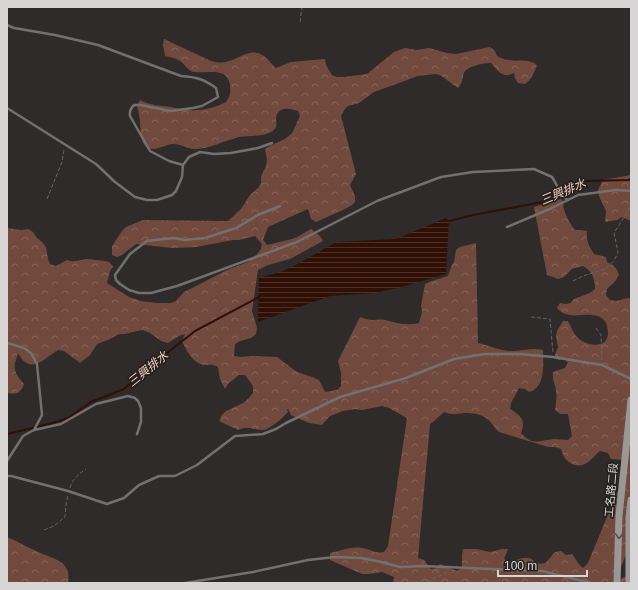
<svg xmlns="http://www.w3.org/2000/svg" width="638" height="590" viewBox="0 0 638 590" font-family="Arial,'Noto Sans TC',sans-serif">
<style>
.forest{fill:url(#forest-crowns);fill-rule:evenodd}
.water{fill:url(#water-rules)}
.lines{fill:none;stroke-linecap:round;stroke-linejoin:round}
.stream{stroke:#300f04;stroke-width:2}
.path{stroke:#666463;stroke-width:1;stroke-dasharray:4 2;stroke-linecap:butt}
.service{stroke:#727170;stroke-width:2.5}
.secondary{stroke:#9a9897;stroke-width:7}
.oneway{stroke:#535150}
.labels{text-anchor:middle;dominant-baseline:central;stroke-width:3.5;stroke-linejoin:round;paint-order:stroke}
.street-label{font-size:11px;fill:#d7d5d5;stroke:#242221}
.water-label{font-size:12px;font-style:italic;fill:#f9cebf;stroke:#242221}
</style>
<defs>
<pattern id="forest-crowns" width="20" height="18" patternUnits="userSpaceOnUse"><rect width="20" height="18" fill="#724a3d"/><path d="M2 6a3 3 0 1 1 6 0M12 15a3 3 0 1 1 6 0" fill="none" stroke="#856358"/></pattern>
<pattern id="water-rules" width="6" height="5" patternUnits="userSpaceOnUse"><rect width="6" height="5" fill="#300f04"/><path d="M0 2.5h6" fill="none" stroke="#4d3128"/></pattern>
</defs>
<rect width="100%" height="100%" fill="#2e2b2a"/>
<!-- forest -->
<path class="forest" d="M164,39l47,22c6,2 12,2 18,0 11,-3 22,-13 33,-6 5,2 9,9 14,13l15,-6 34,-3 1,6 6,10 5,2h6l24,-3 27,-22 11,-4 12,2 12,-2 18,5 9,1 34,-7 5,4 2,5c4,2 7,4 12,4 11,2 18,-2 28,5 -3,8 -5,14 -12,19l-7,-1 -3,-5 -1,-5c-13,6 -16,-3 -23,-10 -7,0 -24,3 -27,10 -2,6 -1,9 -6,15l-18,-13 -5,-1 -17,2 -44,16 -15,11 -11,3 -4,4 -3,6 15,58 -6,11 5,11v6c-5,6 -11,7 -19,11 -7,3 -13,6 -20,9l-5,-3 -3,-10 -40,18 -5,13 4,5 25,-6 5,-2 14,-8 9,7 3,5 -33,18 -22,6 -10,5 -6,41 5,17 -1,6 -5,4 -11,3 -5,3 -1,12 6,1 12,-1 25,1 20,15 15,5 7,3 6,12 12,-2 4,-4v-13l-3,-12 22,-44c4,1 8,3 12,3 5,0 8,-1 13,0 11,3 23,6 34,3l3,-11 -1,-6 4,-22 7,-3 16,-5 3,-9 3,-5 2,-12 4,-3 16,-4 2,100c9,2 27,9 34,8 11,0 20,-4 31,-1 0,15 3,37 -14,42l-4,-3 -6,-1 -8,15 -1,6c11,7 16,11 11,24 12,14 19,7 33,6 5,0 9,1 14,1l4,-4 -4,-22h-8l-5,-4c1,-6 2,-13 1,-19 -1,-8 -4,-11 -3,-19l12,-4 3,-5 -3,-4 -6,1 -5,-2 4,-11 -2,-11 1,-5 6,-10h5c3,5 5,12 9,16 8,9 31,13 31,-4 0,-17 -12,-19 -26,-18 -4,0 -8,1 -12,0 -6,-1 -9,-3 -13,-7l3,-5 6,1 5,-1 3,-4 16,-6 5,-4c0,-11 -3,-18 -12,-23l-11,3 -8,8 -6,2 -11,-4 -13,-68 27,-8c3,4 2,5 3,10 1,6 7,16 11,21h6l6,1c-1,10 2,15 7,23l12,3 1,5c7,3 10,6 12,13l-3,5 -9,9 -1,6 4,5 6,1 12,-3 3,1v244l-17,40 17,-10v10h-238l1,-6 -12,-5 -13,2h-7l-32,-14v-7c10,-2 23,-7 32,-5 9,1 12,6 22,4l4,-6 19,-128 -18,-10 -7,-2 -20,4 -7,-1 -12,2 -13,5 -8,9 -13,-2 -18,-8 -3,-6h-1l1,3c-4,5 -19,18 -25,18 -10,0 -15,-5 -25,0l-19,-9 3,-6 4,-4 17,-8 6,-5 4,-5v-7l-8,-11h-6l-11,9 -3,5 -5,-10 -2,-12c-7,-3 -6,-2 -13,-2 -11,0 -19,-15 -23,-24l3,-7 -6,2 -11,7 -7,-2 -11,-8 -7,-3 -6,1 -12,3h-6l-11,6 -11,4 -7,11 -10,8 -16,-12 -6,-1c-15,9 -27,26 -40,3 -1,4 -2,7 -3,10 -2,9 4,15 9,21 -3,9 -8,11 -17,9v-165l14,2 7,-1 5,3 4,6 5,4 4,5 2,12 2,5 6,2 11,-6c8,3 11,0 19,-1 3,0 20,2 23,3 0,0 4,4 4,5l-3,4 -3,12 22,14 12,4 15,2h15l5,-2 8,-9 16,-8 27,-14 21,-8 9,-8 4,-5 1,-5 -7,-8 -16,4h-6l-37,7 -24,1 -36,-4 -14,11 -5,2 -5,-2v-9l10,-15 4,-4 17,-7 85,1 13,-12 9,-14 8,-7 3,-5v-6l2,-5 3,-6 1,-6 -2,-11c8,-6 20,-8 27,-16 2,-3 6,-13 8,-17l-2,-5c-9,-3 -20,-5 -22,7 0,2 1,6 0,9 -1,2 -4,5 -7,6 -9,4 -20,2 -30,4 -14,3 -29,12 -44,12 -8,0 -15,-6 -23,-5 -7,1 -17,7 -24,4 -8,-4 -7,-17 -8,-25 0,-6 -2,-12 -3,-18l3,-5c11,6 18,5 30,7 7,1 13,3 19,3 12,1 26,-2 37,-8 4,-6 5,-9 4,-17 -2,-19 -24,-11 -36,-13 -7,-1 -9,-8 -14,-11 -5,-3 -10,-4 -15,-5l-2,-11zM444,412c4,1 8,3 12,2 3,0 6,-1 9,-1 7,0 16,1 21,5 6,4 8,10 13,14l49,15h7l6,2c1,2 1,4 2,6 4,8 14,13 22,9 6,-3 10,-9 15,-13l8,2 3,6 13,1 4,5 -2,6 -38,92 -5,5c-5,-4 -7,-9 -11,-14l-6,1 -5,-4 -6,1c-6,6 -9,16 -20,10 -3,-2 -3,-4 -8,-4 -5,-1 -12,3 -18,4l-5,-3 4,-10h-6l-12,3 -14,-3h-13l-1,6v13l-5,3 -17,-7 -4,4 -5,1 -7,-9 -6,-2 12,-134c5,-3 9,-8 14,-12z
M631,175v46l-9,-4 -5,3 -12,2 1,-11 -7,-15 -1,-6 5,-10z
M7,537c14,6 27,14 41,19 6,3 12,4 16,9 5,5 5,11 4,18h-61z"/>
<!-- water -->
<path class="water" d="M446,218l3,3 -3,53 -44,13 -27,6 -45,3 -72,26 1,-44 24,-7 11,-5 42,-24 60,-3z"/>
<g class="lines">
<!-- stream -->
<path class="stream" d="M449,221l24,-6 70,-13 42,-21 43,-1 3,-1
M7,434l42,-10 19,-6 23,-16 33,-13 43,-36 28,-22 64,-34"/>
<!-- path -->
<path class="path" d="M300,22l2,-15
M7,128v-16
M47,199l15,-37 2,-12
M573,281l10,-5 22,-7 9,-8 4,-9 -4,-19 17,-27
M531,317l19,2 3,34
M596,328l5,7 1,25
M70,488c2,-9 9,-14 16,-19
M44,530l10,-4 11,-9 1,-13 2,-9
M428,583c5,-6 13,-7 20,-11"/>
<!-- service -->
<path class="service" d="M7,25l7,3 41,7 43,10 83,31c15,1 23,3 35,12l2,9 -16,9 -9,2 -23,3 -29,-6h-7c-3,3 -5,6 -4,11l20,35 19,10 14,4
M7,108l89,56 19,18 20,15 12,3h10l15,-5 4,-4 6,-14 1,-12 6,-8 11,-5 14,2 17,-1 27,-5 14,-5
M280,206l-22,9 -22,13 -31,10 -20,2 -12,-2 -26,3 -17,13 -15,21 1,5 4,4 9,6 10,3h12l26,-7 120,-44 80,-41 64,-24 32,-5 61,-3 18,8 3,5 8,15 5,3
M507,227l45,-19 26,-13 38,-5 15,1
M7,343l17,5 7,5 6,11 5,51 -8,15
M7,461l16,-25 11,-6 27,-6 35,-20 32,-8 7,2 3,3 3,7v14l-4,12
M7,476h4l57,15 39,13 17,-6 15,-13 20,-9h16l22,-11 38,-29 28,-2 13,-5 10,-6 54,-26 66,-19 48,-19 31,-5h35l33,3 49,8 29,14
M185,583l68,-11 55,-12 27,-3 26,1 16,3 23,6 22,-1 120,5 49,12"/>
<!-- secondary -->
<path class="secondary" d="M617,583l2,-67 12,-116
M629,583v-65l2,-18"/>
</g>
<!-- one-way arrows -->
<defs><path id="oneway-chevron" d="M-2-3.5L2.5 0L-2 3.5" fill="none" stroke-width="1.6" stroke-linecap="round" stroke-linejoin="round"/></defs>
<use class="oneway" href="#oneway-chevron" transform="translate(619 536) rotate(92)"/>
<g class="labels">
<!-- street labels -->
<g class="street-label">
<text transform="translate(611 490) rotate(-85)">工名路二段</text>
</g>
<!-- water labels -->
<g class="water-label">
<text transform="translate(563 192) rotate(-23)">三興排水</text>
<text transform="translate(148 369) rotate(-39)">三興排水</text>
</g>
</g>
<!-- border -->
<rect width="638" height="590" fill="none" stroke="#d7d5d5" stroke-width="16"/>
<!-- scale -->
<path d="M498 570v6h89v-6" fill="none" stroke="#d7d5d5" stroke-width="2"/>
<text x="504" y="570" font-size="12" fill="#d7d5d5" stroke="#242221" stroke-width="3" paint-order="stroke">100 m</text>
</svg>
